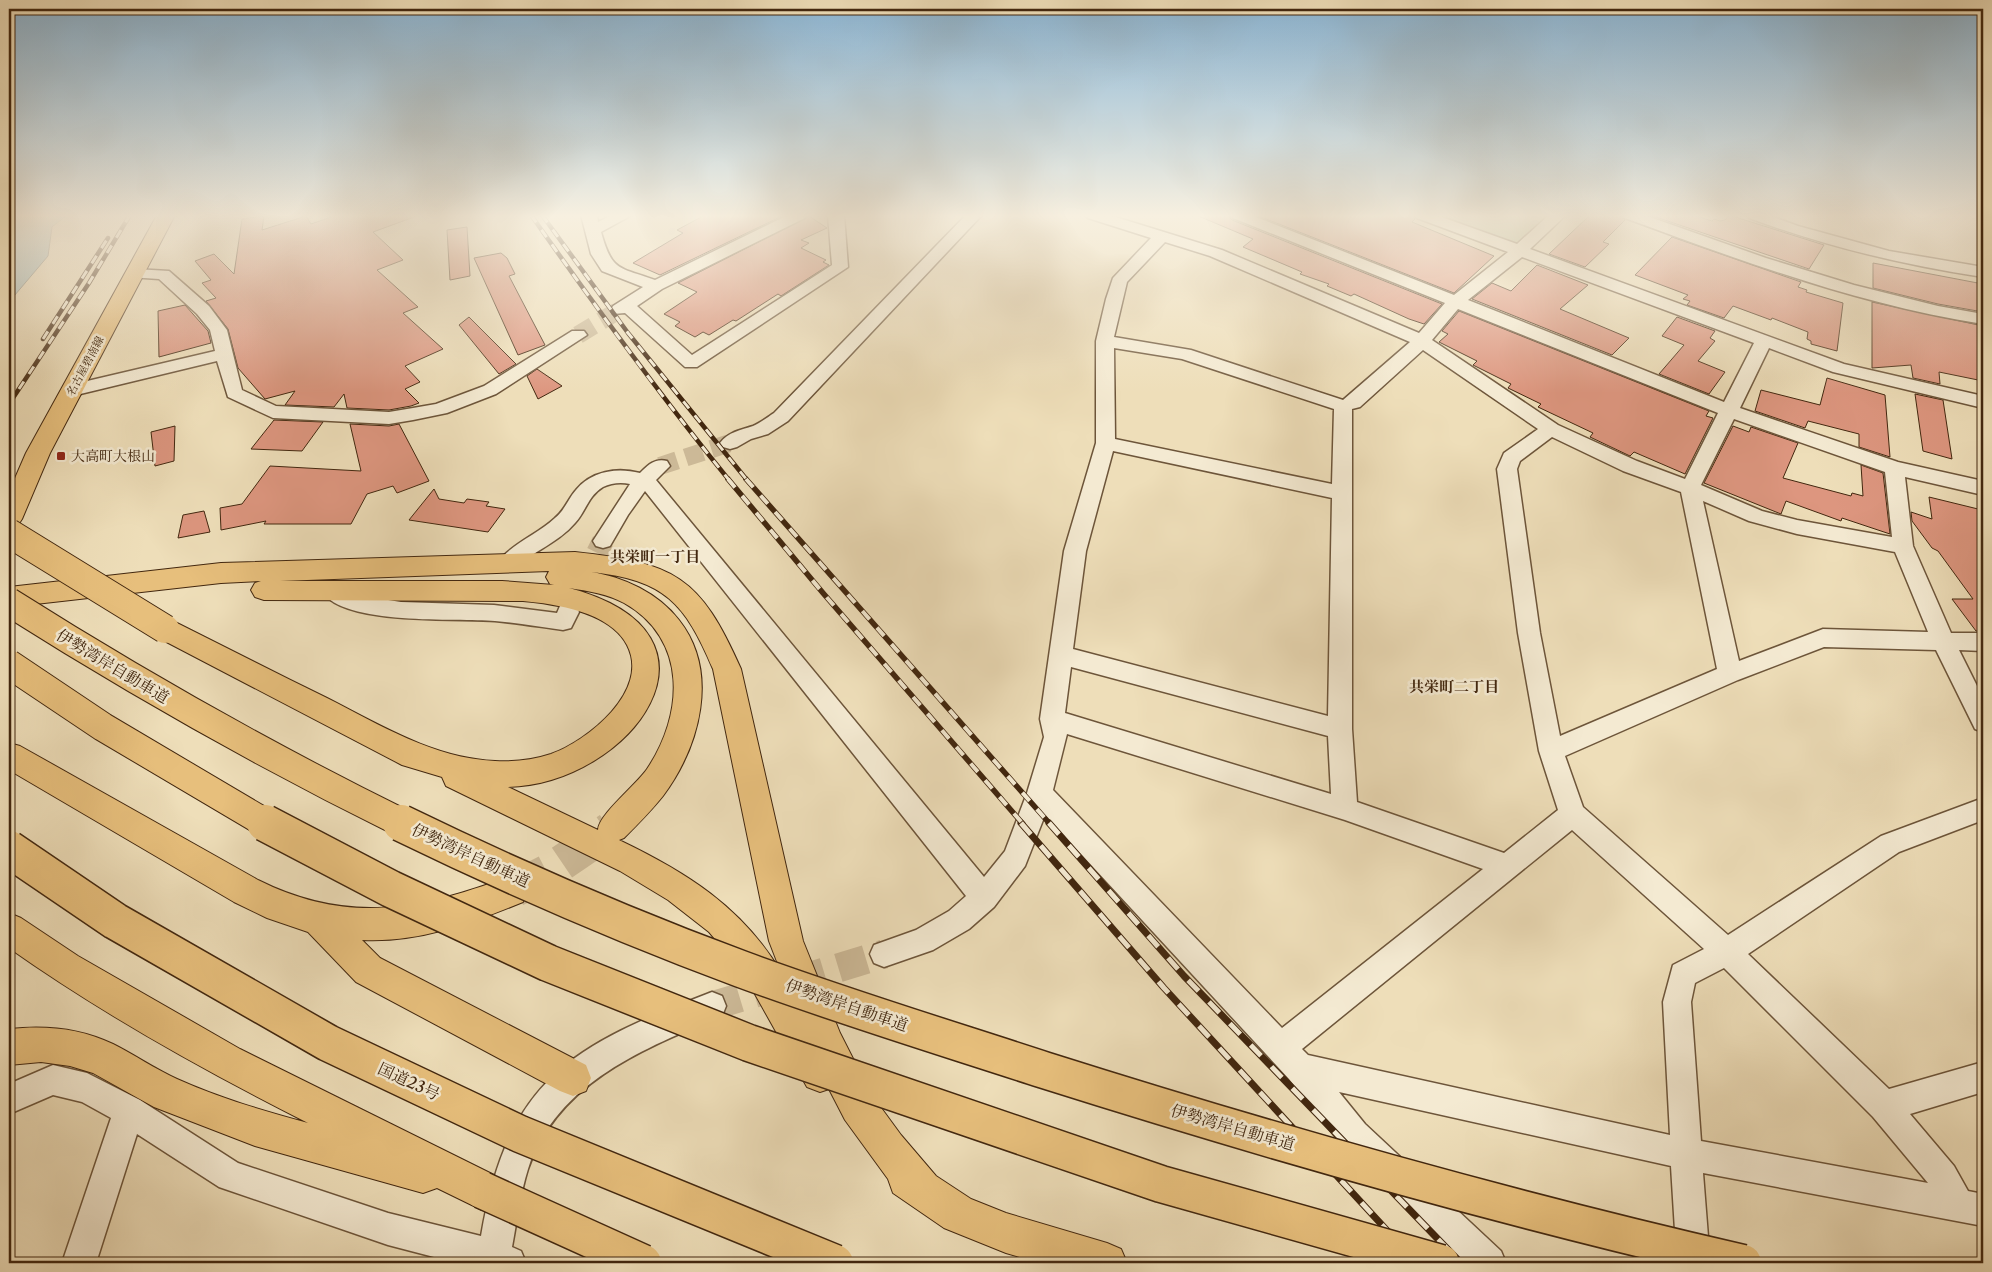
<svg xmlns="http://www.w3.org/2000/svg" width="1992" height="1272" viewBox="0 0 1992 1272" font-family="'Libre Caslon Text','Noto Serif JP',serif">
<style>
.green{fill:#b4c293;stroke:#7b7451}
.water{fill:#9eb9ba;stroke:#797f76}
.building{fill:#dd967f;stroke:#42270f}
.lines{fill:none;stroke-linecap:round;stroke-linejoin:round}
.minor-tunnel-far2{stroke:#ccb997;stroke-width:18;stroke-dasharray:18 9;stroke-linecap:butt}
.minor-tunnel-far1{stroke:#ccb997;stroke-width:22;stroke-dasharray:22 11;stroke-linecap:butt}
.minor-tunnel{stroke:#ccb997;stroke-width:29;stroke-dasharray:29 15;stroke-linecap:butt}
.highway-tunnel{stroke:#ccb997;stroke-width:36;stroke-dasharray:36 18;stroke-linecap:butt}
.minor-casing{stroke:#6d553a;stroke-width:3}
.major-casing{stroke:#42270f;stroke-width:2}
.highway-casing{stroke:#42270f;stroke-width:2}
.minor{fill:#f4ead2;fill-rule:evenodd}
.major{fill:#e7bf7c;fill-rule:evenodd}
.highway{fill:#e7bf7c;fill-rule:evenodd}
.rail-far2-casing{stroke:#42270f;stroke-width:4.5}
.rail-far1-casing{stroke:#42270f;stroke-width:5.5}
.rail-casing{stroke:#42270f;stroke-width:7}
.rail-far2{stroke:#f4ead2;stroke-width:3;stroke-dasharray:9;stroke-linecap:butt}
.rail-far1{stroke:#f4ead2;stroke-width:4;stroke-dasharray:11;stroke-linecap:butt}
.rail{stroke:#f4ead2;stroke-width:5;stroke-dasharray:15;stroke-linecap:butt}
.highway-bridge-far1-casing{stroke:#42270f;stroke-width:30;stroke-linecap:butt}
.highway-bridge-casing{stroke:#42270f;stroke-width:39;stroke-linecap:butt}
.highway-bridge-far1{stroke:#e7bf7c;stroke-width:28}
.highway-bridge{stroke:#e7bf7c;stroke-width:36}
.poi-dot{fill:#8f2418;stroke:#f4ead2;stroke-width:2}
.labels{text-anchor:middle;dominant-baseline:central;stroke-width:5;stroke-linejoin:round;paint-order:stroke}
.far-street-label{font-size:11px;fill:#42270f;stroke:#f4ead2}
.poi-label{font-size:14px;fill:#42270f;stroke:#f4ead2;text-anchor:start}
.neighbourhood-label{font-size:15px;font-weight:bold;fill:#42270f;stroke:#f4ead2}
.near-street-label{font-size:16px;fill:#42270f;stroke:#f4ead2}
</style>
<rect width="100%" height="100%" fill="#eedeb9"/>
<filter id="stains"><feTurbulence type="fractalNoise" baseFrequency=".004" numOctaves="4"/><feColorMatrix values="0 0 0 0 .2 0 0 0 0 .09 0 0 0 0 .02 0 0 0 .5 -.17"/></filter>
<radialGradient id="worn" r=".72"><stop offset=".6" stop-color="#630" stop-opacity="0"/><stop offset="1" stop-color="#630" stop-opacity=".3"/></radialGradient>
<!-- green -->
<path class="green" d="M1418,215h140l-40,37z"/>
<!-- water -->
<path class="water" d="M9,215h58l-15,12 -4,29 -39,46z"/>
<!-- building -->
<path class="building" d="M337,215h77v2l-41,15 30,28 -26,10 41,37 -15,6 40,36 -38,17 15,16 -15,7 14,14 -8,3 -22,4 -42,-2 -3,-14 -10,13 -49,-2 10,-14 -30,8 -27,-31 -10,-39 -22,-28 10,-3 -14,-15 9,-3 -16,-19 19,-7 20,20 8,-55 22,-3 -2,14 44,-14 5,8z
M705,215h79l-124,60 -27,-12 50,-30 -6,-3z
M1196,215h32l4,5 210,84 -18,20 -15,-5 -55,-25 -3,2 -24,-10 2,-2 -29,-10 2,-2 -59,-25 10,-8z
M1256,215h156l3,4 -3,3 82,34 -40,37z
M1590,215h30l5,5 -22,22 6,2 -24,23 -36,-13z
M1650,215h43l19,6 2,-2 6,2 5,-1 4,-5 95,30 -15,24z
M809,216l18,12 -26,12 8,3 -8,5 25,12 -3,2 6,3 -48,31 -3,-2 -42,27 -3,-1 -24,15 -6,-3 -8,5 -20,-11 5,-4 -16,-8 33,-22 -19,-9z
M467,227l3,49 -20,4 -3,-50z
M1672,237l129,45 -3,5 9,3 -1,2 37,11 -6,48 -26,-7v-3l-4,-2 1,-7 -36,-14 -1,2 -38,-14 -9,12 -37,-13 3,-4 -7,-2 5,-4 -53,-20z
M501,253l6,5 8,16 -6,2 36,69 -27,10 -44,-97z
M1873,263l110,21v28l-45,-8 -65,-16z
M1537,265l51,20 -28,24 69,29 -17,17 -140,-56 20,-16 19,8z
M1872,302l111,24v55l-44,-9 1,12 -27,-6 -2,-13 -39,3z
M185,305l23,26 3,12 -52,14 -1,-46z
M1459,311l250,100 -3,5 7,2 -28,56 -51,-22 -4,4 -40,-19 3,-4 -55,-26 3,-3 -33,-16 3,-4 -38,-19 4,-4 -38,-19 9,-8 -6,-3z
M469,317l47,47 -17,10 -40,-49z
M1677,317l38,14 -5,7 5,3 -17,20 27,11 -16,22 -50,-20 25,-29 -22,-9z
M537,369l25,17 -24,13 -11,-23z
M1827,378l58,17 5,62 -31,-10v-13l-51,-13 -3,7 -50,-17 6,-21 59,15z
M1915,394l28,6 9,59 -29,-8z
M274,420l49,2 -21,29 -51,-2z
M350,424l39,2 10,-2 30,57 -32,12 -4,-7 -26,8 -16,30h-87l2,-3 -45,9 -1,-22 22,-4 28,-38 91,5z
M175,426l-1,35 -19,5 -4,-34z
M1733,426l16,6 2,-5 47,16 -15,35 68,18 1,-3 11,3 -2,-31 22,8 7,61 -48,-16 -1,3 -55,-20 -5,13 -77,-31z
M434,489l5,10 25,4 3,-4 22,3 -3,4 19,3 -17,23 -79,-12z
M1929,497l49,12 5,27v95h-7l-24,-32h21l-35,-48 -6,-3 -20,-27 -1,-9 21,7z
M204,511l6,21 -32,6 5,-23z"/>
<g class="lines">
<!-- minor-tunnel-far2 -->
<path class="minor-tunnel-far2" d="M578,335l41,-25
M660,466l70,-23"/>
<!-- minor-tunnel-far1 -->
<path class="minor-tunnel-far1" d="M568,612l35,-71"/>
<!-- minor-tunnel -->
<path class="minor-tunnel" d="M712,1006l172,-52"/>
<!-- highway-tunnel -->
<path class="highway-tunnel" d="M515,889l33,-17 62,-42"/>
<defs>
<path id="minor" d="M581,215h16l1,7 14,-7h20l-31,17c11,40 18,35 54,48l133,-65h20l-3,3 -143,71 -25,17 55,49 140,-90 -4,-50h16l4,52 -151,100h-12l-60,-54 -12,1 -2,-4 2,-4 30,-19 -41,-16 -11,-17z
M966,215h16l-194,206 -20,13 -17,5 -14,8 -7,2 -7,-2 -3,-4c8,-11 21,-13 33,-17 7,-3 15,-9 21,-13z
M1085,215h24l113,35 197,83 26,-30 -212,-85 -3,-3h21l203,80 54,-43 -91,-34 -3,-3h22l81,29 32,-29h17l-36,34 314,115 139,32v12l-150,-36 -64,-24 -29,60 158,54 85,19v14l-78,-18 8,69 38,87h32v18l-24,-1 24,48v34l-8,-3 -39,-79 -112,-3 -86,33 -173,76 18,51 145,128 153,-99 102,-38v22l-84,32 -151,102 141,135 94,-27v30l-73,22 44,52 14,25 15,3v32l-280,-53 7,89 -33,1 -6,-97 -332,-74 26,32 136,127 5,12h-41l-122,-117 -54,-67 -244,-264 -20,51 -31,41 -25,22 -36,21 -49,17 -10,-4 -4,-9 4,-9 42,-15 33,-19 17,-15 -321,-405 -17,24 -18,31 -7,2 -7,-2 -3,-5 37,-57c-9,-2 -19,-1 -27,3 -15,9 -17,24 -28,36 -16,19 -41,28 -59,44l-7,3 -7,-3 -4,-5 4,-5c16,-16 37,-24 53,-39 10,-8 13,-19 21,-28 15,-19 41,-23 64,-17 8,-8 15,-15 27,-12l3,5 -14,14 328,397 21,-26 22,-58 17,-56 -4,-18 24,-168 32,-108v-102l10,-42 7,-21 38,-40 -63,-20zM1165,242l45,14 200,86 -67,58 -152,-50 -77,-13 13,-55zM1522,257l232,86 -30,59 -256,-102zM1458,309l260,104 -33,66 -48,-18 -79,-36 -126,-85zM1114,348l68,11 152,50 -2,75 -217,-45zM1423,350l115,79 -34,24 -7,16 21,164 21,118 19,59 -54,43 -147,-51 -5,-73v-320l8,-2zM1734,419l151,53 7,65 -95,-17 -35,-9 -61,-26zM1552,437l71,34 58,21 36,177 -157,67 -20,-103 -23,-164 3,-8zM1113,451l219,47 -4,218 -255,-67 13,-98zM1703,501l46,20 48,13 98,18 33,80 -105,-3 -84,32zM1071,667l257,69 3,58 -266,-81zM1067,734l278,86 138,49 -201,159 -229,-238zM1572,830l132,119 -31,16 -10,37 7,133 -362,-80 -6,-6zM1724,968l149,149 55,66 -227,-42 -10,-139 4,-19z
M1622,215h22l122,43 88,27 84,21 45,8v10c-123,-19 -241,-63 -358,-106z
M1746,215h22l30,11 91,25 94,16v10c-80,-12 -158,-31 -234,-59z
M135,269l34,2 40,35 18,24 15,60 34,16 113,6 24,-4 23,-4 48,-18 88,-55h12l3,4 -91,59 -49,19 -34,7 -24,4 -116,-6 -45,-21 -11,-36 -145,35 -6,-2 -3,-4 3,-4 149,-35 -5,-21 -13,-16 -38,-35 -30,-2 -2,-3z
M333,583l30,13 38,6 93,3 63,8 3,-7 8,-2 8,2 3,6 -8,16 -8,2c-23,-3 -45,-7 -68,-9 -37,-3 -153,5 -173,-30l3,-6z
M712,992l10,4 4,10 -4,10c-77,32 -165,66 -194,153 -8,25 -11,52 -16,78l9,4 5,12h-69l-69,-18 -169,-58 -82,-53 -41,129h-34l49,-145 -29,-16 -29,-7 -44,19v-30l44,-19 34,8 53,27 98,63 150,50 93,23c27,-158 91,-190 231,-244z"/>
<path id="major" d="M157,215h18l-125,238 -28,66 -4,6 -9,3v-36l17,-39z"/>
<path id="highway" d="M575,552c100,11 125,24 166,117l62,272 37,92 31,61 30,41 35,41 35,23 35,14 101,30 14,6 6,14h-87l-34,-10 -62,-25 -51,-35 -5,-14 -43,-59 -16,-31 -9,3 -13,-5 -65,-116 -33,-39 -41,-32 -48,-29 -174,-85 -4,-9 -40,-12 -247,-129 -4,-7 4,-7 10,-3 10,3c50,25 101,51 152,76 53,27 106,60 168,63 19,1 38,-1 56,-7 36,-13 100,-63 76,-109 -17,-33 -71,-41 -104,-44l-259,-1 -9,-3 -4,-7 4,-7 6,-2 -40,2 -212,24v-20l212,-24zM549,571l-3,6 4,7 4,1 -52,-4h-222zM591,572c74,8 94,31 122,97l56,272 12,31c-39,-65 -95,-100 -162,-132l5,-2c14,-14 27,-27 39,-42 37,-50 57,-124 16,-176 -21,-27 -55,-43 -88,-48zM569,588c19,3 39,6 55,15 64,36 60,111 23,166 -10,15 -49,46 -49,61l-90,-43c122,-3 236,-153 61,-199z
M9,743l11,3 238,134c90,45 162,30 253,-4l12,4 4,11 -4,11c-51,21 -105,41 -161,38l18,18 206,107 5,13 -5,13 -13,5 -13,-5 -204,-109 -48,-50 -41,-14 -33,-16 -225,-132z
M9,913l12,5 57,38 162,93 256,127 6,14 -6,14 -14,6 -45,-22 -14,5 -168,-47 -101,-39 -61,-34 -23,-7 -29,-4 -32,3v-36c36,-4 71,-1 104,15 22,11 42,25 64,35 42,19 87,32 131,44 -103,-52 -204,-108 -299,-175z"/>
</defs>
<!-- minor casing -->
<use href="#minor" class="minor-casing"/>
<!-- major casing -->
<use href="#major" class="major-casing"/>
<!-- highway casing -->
<use href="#highway" class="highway-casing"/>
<!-- minor -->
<use href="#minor" class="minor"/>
<!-- major -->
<use href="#major" class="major"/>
<!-- highway -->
<use href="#highway" class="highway"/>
<defs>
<path id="rail-far2" d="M531,215c64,91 128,179 198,265
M542,215l86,118 119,147
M43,339l65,-101
M9,404l80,-121 41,-68"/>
<path id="rail-far1" d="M728,479l95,114 200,231
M746,479l304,345"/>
<path id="rail" d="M1021,823l143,165 253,275
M1049,823l135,153 277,287"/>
</defs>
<!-- rail-far2 casing -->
<use href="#rail-far2" class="rail-far2-casing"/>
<!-- rail-far1 casing -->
<use href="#rail-far1" class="rail-far1-casing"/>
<!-- rail casing -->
<use href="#rail" class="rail-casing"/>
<!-- rail-far2 -->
<use href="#rail-far2" class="rail-far2"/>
<!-- rail-far1 -->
<use href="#rail-far1" class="rail-far1"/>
<!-- rail -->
<use href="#rail" class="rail"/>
<defs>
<path id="highway-bridge-far1" d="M9,533l156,96
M9,602c128,81 259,155 395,222
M9,664l94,63 164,97"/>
<path id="highway-bridge" d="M265,823l126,66 157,74 201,80 412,141 280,79
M401,823c111,54 224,103 340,146 100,37 202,68 303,101 231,73 463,139 699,193
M9,849l106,72 213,122 192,91 315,129
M482,1190l161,73"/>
</defs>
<!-- highway-bridge-far1 casing -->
<use href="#highway-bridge-far1" class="highway-bridge-far1-casing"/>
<!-- highway-bridge casing -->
<use href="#highway-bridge" class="highway-bridge-casing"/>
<!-- highway-bridge-far1 -->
<use href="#highway-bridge-far1" class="highway-bridge-far1"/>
<!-- highway-bridge -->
<use href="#highway-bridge" class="highway-bridge"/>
</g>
<!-- sky -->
<linearGradient id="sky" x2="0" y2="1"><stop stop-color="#8ab6d6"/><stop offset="0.55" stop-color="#f7f0e0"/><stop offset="1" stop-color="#f7f0e0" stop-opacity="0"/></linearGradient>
<rect width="1992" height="393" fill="url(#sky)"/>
<!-- markers -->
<rect class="poi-dot" x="56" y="451" width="10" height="10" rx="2.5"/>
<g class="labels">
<!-- far-street labels -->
<g class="far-street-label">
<text transform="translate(85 366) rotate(-62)">名古屋碧南線</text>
</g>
<!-- poi labels -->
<g class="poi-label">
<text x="71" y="456">大高町大根山</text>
</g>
<!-- neighbourhood labels -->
<g class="neighbourhood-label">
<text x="655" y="556">共栄町一丁目</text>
<text x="1454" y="686">共栄町二丁目</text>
</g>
<!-- near-street labels -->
<g class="near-street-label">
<text transform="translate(113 666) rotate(31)">伊勢湾岸自動車道</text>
<text transform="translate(471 855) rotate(25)">伊勢湾岸自動車道</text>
<text transform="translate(847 1005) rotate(19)">伊勢湾岸自動車道</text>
<text transform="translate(409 1081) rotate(25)">国道23号</text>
<text transform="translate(1233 1127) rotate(16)">伊勢湾岸自動車道</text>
</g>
</g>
<!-- margin -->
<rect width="1992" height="1272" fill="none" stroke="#eedeb9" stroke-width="30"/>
<rect x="10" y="10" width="1972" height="1252" fill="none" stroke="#42270f" stroke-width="2.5"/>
<rect x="15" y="15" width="1962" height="1242" fill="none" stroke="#42270f"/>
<rect width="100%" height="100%" filter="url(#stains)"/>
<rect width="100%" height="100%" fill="url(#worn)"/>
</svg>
